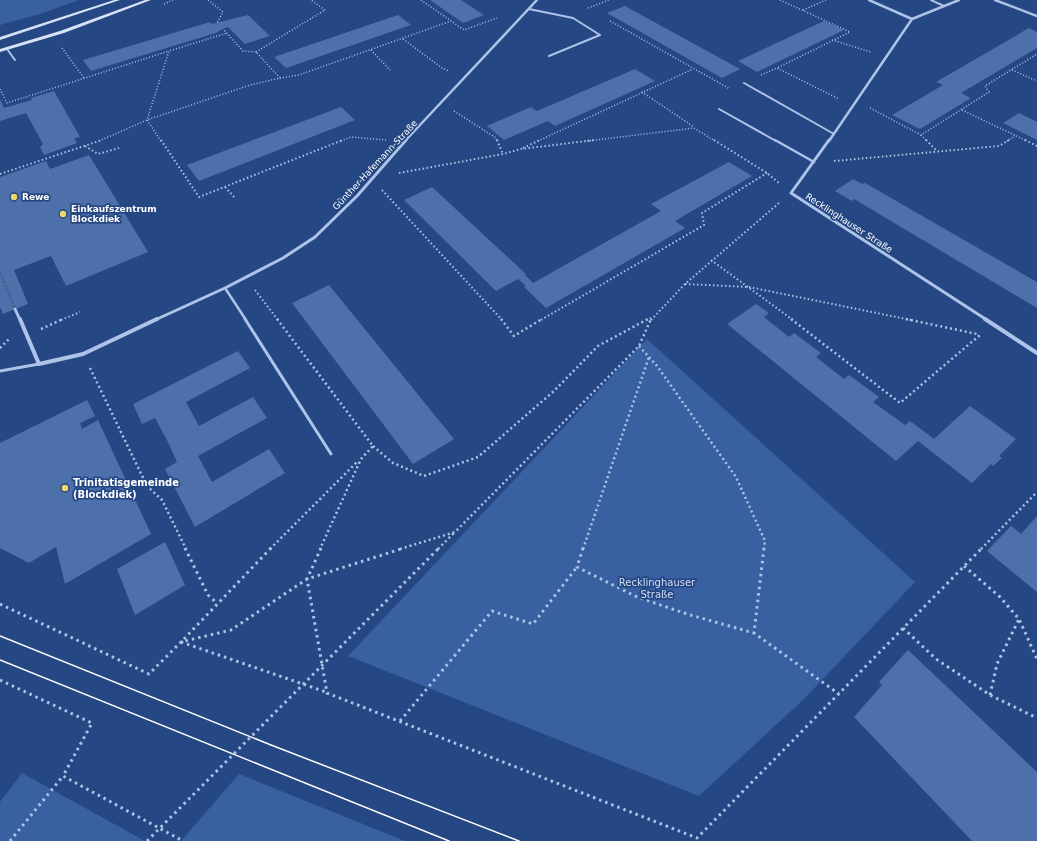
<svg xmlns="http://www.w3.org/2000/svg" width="1037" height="841" viewBox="0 0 1037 841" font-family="'DejaVu Sans',sans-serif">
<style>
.green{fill:#3960a0}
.building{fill:#4d70ab}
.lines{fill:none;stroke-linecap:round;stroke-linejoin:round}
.street-tunnel{stroke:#466396;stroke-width:3;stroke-dasharray:3 1.5;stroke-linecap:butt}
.path-far3{stroke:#adc3e7;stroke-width:1.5;stroke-dasharray:1 2;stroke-linecap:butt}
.path-far2{stroke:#adc3e7;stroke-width:2;stroke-dasharray:1.5 2.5;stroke-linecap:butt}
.path-far1{stroke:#adc3e7;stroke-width:2.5;stroke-dasharray:2 3;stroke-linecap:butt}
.path{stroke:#adc3e7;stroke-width:3;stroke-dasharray:2.5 4;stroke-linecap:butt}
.lane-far2{stroke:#adc3e7;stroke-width:2}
.lane-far1{stroke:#adc3e7;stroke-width:2.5}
.lane{stroke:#adc3e7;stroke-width:3}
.street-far2{stroke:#adc3e7;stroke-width:2.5}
.street-far1{stroke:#adc3e7;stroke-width:3}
.street{stroke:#adc3e7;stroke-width:4}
.secondary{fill:#d7e2f6;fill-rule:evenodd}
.tram{stroke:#fff;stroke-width:1.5}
.path-bridge-far1{stroke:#adc3e7;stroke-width:2.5;stroke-dasharray:2 3;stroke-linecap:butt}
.path-bridge{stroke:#adc3e7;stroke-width:3;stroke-dasharray:2.5 4;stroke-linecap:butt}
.poi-dot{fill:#f1d571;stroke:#254783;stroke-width:1.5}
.labels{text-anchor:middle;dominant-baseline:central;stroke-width:3.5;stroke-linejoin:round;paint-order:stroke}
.far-street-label{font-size:9px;fill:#fff;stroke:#254783}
.far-poi-label{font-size:9px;font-weight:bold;fill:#fff;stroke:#254783;text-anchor:start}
.poi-label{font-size:10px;font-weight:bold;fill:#fff;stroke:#254783;text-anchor:start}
.park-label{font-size:10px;fill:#d1dff6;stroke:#254783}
</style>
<rect width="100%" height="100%" fill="#254783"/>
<!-- green -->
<path class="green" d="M0,0h79l-39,14 -40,11z
M647,339l268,243 -112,118 -104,96 -351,-140z
M22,773l123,68h-145v-39z
M239,774l166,67h-224z"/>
<!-- building -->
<path class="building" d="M430,0h31l23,15 -21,8z
M625,6l84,46 31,17 -18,9 -115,-65z
M248,15l22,21 -25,8 -17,-17 -10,4 1,1 -128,39 -8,-11 127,-38 2,2z
M398,15l13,10 -125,43 -12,-11z
M824,21l20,9 -87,42 -19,-11z
M1029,28l8,4v16l-76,45 10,5 -51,31 -28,-14 51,-30 -7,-3z
M635,69l20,12 -100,45 -7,-5 -44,19 -17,-14 44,-19 6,4z
M54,91l26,46 -6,1 3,5 -33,12 -4,-8 3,-3 -17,-31 -26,8v-22l4,9 28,-8 -1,-2z
M341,107l14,13 -156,61 -12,-16z
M1019,113l18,9v18l-34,-17z
M89,155l59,97 -82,34 -15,-30 -37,14 14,34 -25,10 -3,-7v-130l46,-16 4,8z
M729,162l23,14 -77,45 10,7 -139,80 -22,-21 2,-1 -8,-7 -22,12 -92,-91 28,-13 94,87 -1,1 8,8 128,-72 -10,-7z
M853,179l9,5 3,-1 172,99v26l-183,-109 -2,2 -17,-10z
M329,285l78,96 47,58 -41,25 -121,-161z
M756,304l13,9 -5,4 25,20 5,-4 27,20 -5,4 28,22 5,-4 30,22 -6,5 32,23 5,-4 24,18 36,-33 46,33 -17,17 3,2 -9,8 -2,-2 -19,19 -54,-42 -22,20 -169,-137z
M238,351l12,17 -64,34 13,24 54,-29 14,21 -69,38 14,26 57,-33 16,24 -90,54 -30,-58 12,-7 -9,-20 -13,-24 -13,6 -9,-20z
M87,400l8,16 -15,7 2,6 16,-9 53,114 -86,50 -9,-37 -27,16 -29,-15v-105z
M1037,516v76l-50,-41 24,-25 10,8z
M165,542l20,43 -50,30 -18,-46z
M908,650l129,122v69h-65l-118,-124 28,-32 -3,-3z"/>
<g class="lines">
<!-- street-tunnel -->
<path class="street-tunnel" d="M0,272l15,37"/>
<!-- path-far3 -->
<path class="path-far3" d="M208,0l15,12 -6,11
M421,0l43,30 33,-12
M780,0l70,32 -73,36 62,31
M164,4l9,-4
M588,8l21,-8
M803,10l23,-10
M610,21l120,68
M403,39l39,29 7,3
M832,40l39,12
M62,48l22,30
M371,50l19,20
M256,52l69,-42 -14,-10
M1012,70l25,11
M761,75l16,-7
M280,78l19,-3 152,-54
M0,89l7,14 162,-52
M642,92l52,35
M870,108l51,27 68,-43 -4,-6 52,-32
M962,110l65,31
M454,111l42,27 1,3
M921,135l6,6
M99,141l48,-21 103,-35 30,-7 -24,-26 -13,-1 -20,-22
M161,141l-14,-21 22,-69 58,-18
M341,141l10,-4 35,3
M538,141l155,-72
M587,141l107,-13 21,13
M1007,141l8,-5"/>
<!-- path-far2 -->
<path class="path-far2" d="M161,140l38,57 144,-57
M497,140l6,14
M714,140l53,33 12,10
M926,140l11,11
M1025,140l12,6
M85,146l13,8 21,-6
M523,148l17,-8
M834,161l165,-15 10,-6
M399,173l104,-19 18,-5 74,-9
M0,174l102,-34
M225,187l10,11
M382,190l120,130
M711,260l82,60
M685,284l64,3 162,33
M255,290l23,30
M61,320l19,-8
M541,320l163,-95 -2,-12 65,-40
M646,320l5,-2
M651,320l34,-36 94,-81"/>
<!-- path-far1 -->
<path class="path-far1" d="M277,319l96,127 -12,13 -41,90
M501,319l13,17 28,-17
M791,319l109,84 80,-68
M906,319l71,15
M41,329l22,-10
M639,346l18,20 79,111 29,64 -1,8
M0,348l10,-10
M90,368l57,118 15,14 24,49
M373,446l20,17 31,13 54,-19 76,-66 44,-45 50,-27
M270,549l88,-88
M400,549l55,-17 184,-186 12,-27
M583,549l66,-192
M981,549l56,-57"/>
<!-- path -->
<path class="path" d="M185,548l23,47 9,8
M271,548l-90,94 145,50
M321,548l-14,31 20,114 370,145 285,-290
M583,548l-6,19 60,30 50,17 67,19
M764,548l-10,85 85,61
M964,566l36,31 19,22 18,40
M0,604l149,70 32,-32 50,-12 76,-51 97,-31
M903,628l33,31 54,36 47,23
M0,680l92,43 -29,53 120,65
M990,695l7,-31 22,-45
M400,721l92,-110 41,13 44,-57
M10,841l53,-65"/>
<!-- lane-far2 -->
<path class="lane-far2" d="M931,0l13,6
M529,9l44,9 27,17 -51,21
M7,49l8,11
M744,83l90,51
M719,109l57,32"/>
<!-- lane-far1 -->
<path class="lane-far1" d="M775,140l39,22
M225,288l21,32"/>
<!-- lane -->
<path class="lane" d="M245,319l86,135
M0,371l39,-7"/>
<!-- street-far2 -->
<path class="street-far2" d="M869,0l43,19
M995,0l42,16
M912,19l47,-19
M405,141l132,-141
M829,141l83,-122"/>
<!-- street-far1 -->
<path class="street-far1" d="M829,140l-38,53 196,127
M15,309l5,11
M155,320l70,-32 58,-30 32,-21 42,-41 49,-56"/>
<!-- street -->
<path class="street" d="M20,319l19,45 44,-10 74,-35
M985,319l52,34"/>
<!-- secondary -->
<path class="secondary" d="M114,0h6l-120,40v-3z
M145,0h6l-87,33 -64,19v-3l60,-18z"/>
<!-- tram -->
<path class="tram" d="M0,636l271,109 248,96
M0,660l449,181"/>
<!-- path-bridge-far1 -->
<path class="path-bridge-far1" d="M438,549l17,-17"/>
<!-- path-bridge -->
<path class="path-bridge" d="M147,841l292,-293"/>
</g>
<!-- markers -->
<g class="poi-dot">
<circle cx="14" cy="197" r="4"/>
<circle cx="63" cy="214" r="4"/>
<circle cx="65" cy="488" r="4"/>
</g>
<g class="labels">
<!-- far-street labels -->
<g class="far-street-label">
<text transform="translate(375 165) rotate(-47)">Günther-Hafemann-Straße</text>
<text transform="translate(849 223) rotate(33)">Recklinghauser Straße</text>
</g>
<!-- far-poi labels -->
<g class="far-poi-label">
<text x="22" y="197">Rewe</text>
<text x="71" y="209">Einkaufszentrum<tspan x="71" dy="10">Blockdiek</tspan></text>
</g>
<!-- poi labels -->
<g class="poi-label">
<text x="73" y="482">Trinitatisgemeinde<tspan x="73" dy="12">(Blockdiek)</tspan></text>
</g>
<!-- park labels -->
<g class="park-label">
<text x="657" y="582">Recklinghauser<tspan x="657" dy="12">Straße</tspan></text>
</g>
</g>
</svg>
